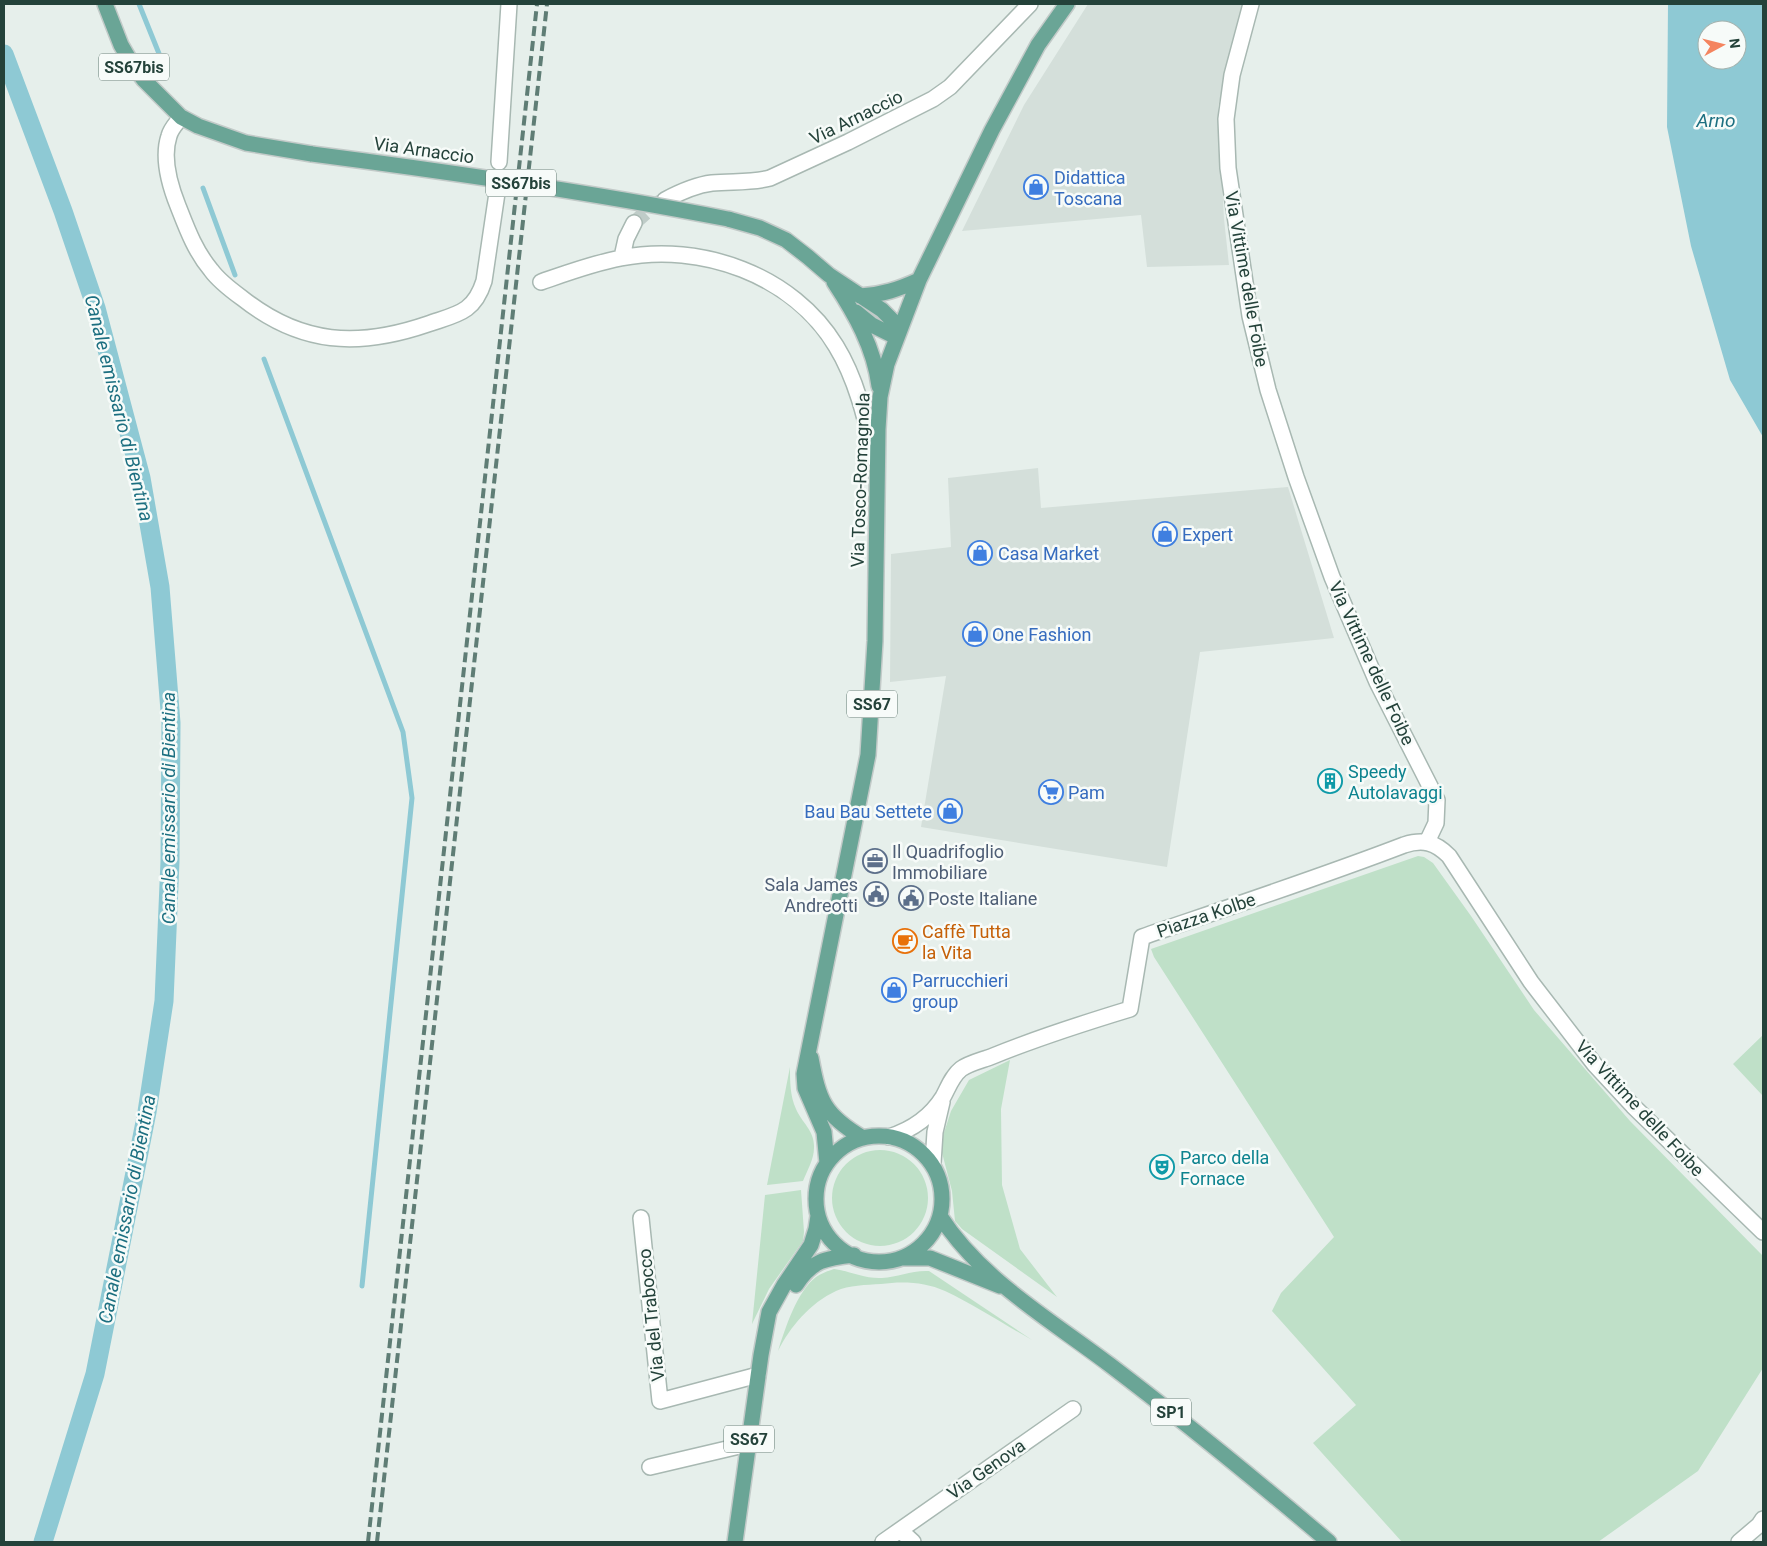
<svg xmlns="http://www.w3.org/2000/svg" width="1767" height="1546" viewBox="0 0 1767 1546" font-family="Roboto,sans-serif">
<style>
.built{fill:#d4dfda}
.green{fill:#bfe0c8}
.water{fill:#8ec9d4;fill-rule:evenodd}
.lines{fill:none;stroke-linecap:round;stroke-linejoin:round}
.stream{stroke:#8ec9d4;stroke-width:5}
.canal{stroke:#8ec9d4;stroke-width:19}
.minor-tunnel{stroke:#bfccc8;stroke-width:15;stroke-dasharray:15 8;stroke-linecap:butt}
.minor-casing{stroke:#a8b8b2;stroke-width:18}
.major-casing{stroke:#c2cac8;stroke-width:18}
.minor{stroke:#fff;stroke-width:15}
.major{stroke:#6aa596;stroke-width:15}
.rail{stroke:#5f7d75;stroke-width:4;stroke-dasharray:10 5;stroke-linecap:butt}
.major-bridge-casing{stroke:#c2cac8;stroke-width:18;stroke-linecap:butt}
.major-bridge{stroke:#6aa596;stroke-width:15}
.labels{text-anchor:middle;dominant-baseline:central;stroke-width:5;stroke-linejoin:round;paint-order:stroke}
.shield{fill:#f7fbf9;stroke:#637a73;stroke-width:1}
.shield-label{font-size:16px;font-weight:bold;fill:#24423a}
.street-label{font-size:18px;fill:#24423a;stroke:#f7fbf9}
.shop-label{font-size:18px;fill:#366cbe;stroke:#f7fbf9;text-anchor:start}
.culture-label{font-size:18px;fill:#0d838f;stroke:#f7fbf9;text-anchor:start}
.service-label{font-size:18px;fill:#4e5e75;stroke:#f7fbf9;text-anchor:start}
.food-label{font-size:18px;fill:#c56008;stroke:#f7fbf9;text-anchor:start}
.water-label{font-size:19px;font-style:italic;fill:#1c6f80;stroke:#f7fbf9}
</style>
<rect width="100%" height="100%" fill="#e6efeb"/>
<!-- built -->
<path class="built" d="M1088,4h156l-26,103 6,112 5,46 -82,2 -6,-52 -179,16 62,-126z
M1038,468l3,40 247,-21 46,151 -134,14 -33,215 -246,-40 25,-151 -56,6 1,-128 60,-7 -3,-69z"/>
<!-- green -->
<path class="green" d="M1418,856l6,1 9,6 38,53 63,94 96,111 133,135v112l-65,103 -100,71h-196l-89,-99 43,-38 -84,-94 9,-18 53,-56 -180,-280 -3,-8z
M1763,1035v61l-30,-32z
M1010,1060l-9,49 1,76 18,64 37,48 -95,-68 -7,-8 -3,-30 -12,-46 11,-34 18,-31z
M790,1067c0,14 0,29 6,42 6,14 19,22 18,39 0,11 -7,23 -11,33l-36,4z
M832 1198a48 48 0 1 1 96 0a48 48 0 1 1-96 0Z
M801,1190l3,42 -1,9 -34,48 -17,35 13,-129z
M834,1269c16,2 31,10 48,9 16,-1 30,-8 47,-7l103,69c-29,-16 -57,-35 -87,-49 -20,-9 -42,-10 -64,-7 -15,1 -32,1 -45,7 -26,12 -46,36 -58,60 7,-22 19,-60 38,-74 6,-4 12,-6 18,-8z"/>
<!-- water -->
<path class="water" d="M1668,4h95v433l-33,-57 -39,-134 -24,-119zM1707,30h30v30h-30z"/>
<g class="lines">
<!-- stream -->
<path class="stream" d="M139,4l25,62
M203,188l32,87
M264,359l139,373 9,66 -50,488"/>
<!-- canal -->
<path class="canal" d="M4,54l59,157 33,97 45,170 19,109 11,136 -1,138 -6,140 -17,111 -52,262 -52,168"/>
<!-- minor-tunnel -->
<path class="minor-tunnel" d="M634,223l19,-17 9,-5"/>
<defs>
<path id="minor" d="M1251,4l-19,71 -6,44 2,49 22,148 18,74 28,87 36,100 45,105 60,118 -1,23 -9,19
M181,117c-4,6 -10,11 -12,19 -7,21 1,50 9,70 9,23 17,45 33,64 8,11 20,20 31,28 59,47 116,50 186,26 29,-10 46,-11 56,-43l13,-88
M499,162l10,-158
M665,200c15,-8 31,-15 47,-17 20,-2 39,0 58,-5l78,-36 85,-43 17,-12 80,-83
M622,257l4,-18 8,-16
M541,282c26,-9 53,-19 80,-24 80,-16 172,17 215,88 21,34 30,75 39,114
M889,1137c22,-7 41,-19 54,-40 5,-9 9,-21 18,-28 8,-6 22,-9 32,-13 44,-18 91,-33 137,-47l12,-72c88,-30 176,-59 262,-92 19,-6 31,-3 45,11l82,126 64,83 38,41 130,126
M933,1163l2,-31 7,-30
M641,1218l19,183 98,-26
M650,1467l98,-23
M901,1531l12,11
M883,1542l190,-133
M1739,1542l20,-17 4,-6"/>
<path id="major" d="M105,4l16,41 11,19 12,16 37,37 17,9 48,17 66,11
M728,219l32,9 26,12 22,17 21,18 53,35 10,10 3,6 1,11
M834,282c21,32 40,65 45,104
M860,296c22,-1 39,-7 59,-16
M856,312l16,13 24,12
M811,1058c8,43 13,57 52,80
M816 1199a63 63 0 1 1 126 0a63 63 0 1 1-126 0Z
M827,1163l-3,-31 -19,-44 -1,-14 64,-319 7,-114 3,-212 2,-32 7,-33 32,-84 73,-150 46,-85 29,-41
M940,1216c41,64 111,104 170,149 75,57 147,116 219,177
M903,1258h27l70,28
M796,1285c16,-25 30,-27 58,-30
M735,1542l26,-187 8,-43 15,-27 27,-40 5,-16 2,-13"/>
</defs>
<!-- minor casing -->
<use href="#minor" class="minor-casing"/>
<!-- major casing -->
<use href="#major" class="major-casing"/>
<!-- minor -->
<use href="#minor" class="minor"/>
<!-- major -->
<use href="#major" class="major"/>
<!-- rail -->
<path class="rail" d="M368,1542l169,-1538
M377,1542l170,-1538"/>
<defs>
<path id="major-bridge" d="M312,154c139,18 278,38 416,65"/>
</defs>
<!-- major-bridge casing -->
<use href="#major-bridge" class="major-bridge-casing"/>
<!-- major-bridge -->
<use href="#major-bridge" class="major-bridge"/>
</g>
<!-- icons -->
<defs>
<symbol id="shop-ring" viewBox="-11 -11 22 22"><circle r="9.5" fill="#f7fbf9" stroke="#3f7fe0" stroke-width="1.5"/><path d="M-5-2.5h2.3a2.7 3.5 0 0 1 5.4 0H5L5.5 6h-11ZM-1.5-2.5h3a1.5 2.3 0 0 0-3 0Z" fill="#3f7fe0"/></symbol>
<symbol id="building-ring" viewBox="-11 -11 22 22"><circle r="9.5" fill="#f7fbf9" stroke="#0f9aa8" stroke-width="1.5"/><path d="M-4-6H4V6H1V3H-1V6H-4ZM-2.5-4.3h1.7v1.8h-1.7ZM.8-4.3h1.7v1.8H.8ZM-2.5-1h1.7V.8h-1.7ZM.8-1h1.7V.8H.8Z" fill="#0f9aa8"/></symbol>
<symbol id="supermarket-ring" viewBox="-11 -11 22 22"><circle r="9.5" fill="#f7fbf9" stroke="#3f7fe0" stroke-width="1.5"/><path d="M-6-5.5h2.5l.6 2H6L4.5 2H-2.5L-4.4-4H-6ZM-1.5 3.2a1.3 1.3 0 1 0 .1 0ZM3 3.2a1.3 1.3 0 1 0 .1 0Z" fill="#3f7fe0"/></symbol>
<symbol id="office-ring" viewBox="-11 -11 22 22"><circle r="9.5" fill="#f7fbf9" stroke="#5c6f8a" stroke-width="1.5"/><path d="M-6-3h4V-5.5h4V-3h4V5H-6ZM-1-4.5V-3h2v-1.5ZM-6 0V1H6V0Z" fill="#5c6f8a"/></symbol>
<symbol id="civic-ring" viewBox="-11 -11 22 22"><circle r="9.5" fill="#f7fbf9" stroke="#5c6f8a" stroke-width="1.5"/><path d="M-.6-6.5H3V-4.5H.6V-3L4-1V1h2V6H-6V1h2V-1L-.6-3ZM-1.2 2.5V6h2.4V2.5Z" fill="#5c6f8a"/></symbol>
<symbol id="cafe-ring" viewBox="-11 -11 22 22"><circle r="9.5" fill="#f7fbf9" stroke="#e8710a" stroke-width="1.5"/><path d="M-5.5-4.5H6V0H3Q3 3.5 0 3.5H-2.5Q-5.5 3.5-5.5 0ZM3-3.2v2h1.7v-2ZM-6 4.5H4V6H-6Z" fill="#e8710a"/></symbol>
<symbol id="theatre-ring" viewBox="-11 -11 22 22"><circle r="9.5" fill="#f7fbf9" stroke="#0f9aa8" stroke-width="1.5"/><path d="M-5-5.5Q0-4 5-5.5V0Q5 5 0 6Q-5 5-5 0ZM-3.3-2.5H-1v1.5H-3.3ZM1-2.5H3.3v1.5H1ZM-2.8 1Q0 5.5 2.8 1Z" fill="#0f9aa8"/></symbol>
</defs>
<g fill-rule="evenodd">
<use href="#shop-ring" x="1022" y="173" width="28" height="28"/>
<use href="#shop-ring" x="1151" y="520" width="28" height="28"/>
<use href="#shop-ring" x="966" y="539" width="28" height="28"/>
<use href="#shop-ring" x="961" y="620" width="28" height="28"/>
<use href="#building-ring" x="1316" y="767" width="28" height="28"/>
<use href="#supermarket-ring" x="1037" y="778" width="28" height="28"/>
<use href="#shop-ring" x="936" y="797" width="28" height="28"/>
<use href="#office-ring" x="861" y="847" width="28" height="28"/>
<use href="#civic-ring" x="862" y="880" width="28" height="28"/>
<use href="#civic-ring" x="897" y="884" width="28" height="28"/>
<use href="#cafe-ring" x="891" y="927" width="28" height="28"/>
<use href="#shop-ring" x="880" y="976" width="28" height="28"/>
<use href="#theatre-ring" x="1148" y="1153" width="28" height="28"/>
</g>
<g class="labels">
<!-- shield labels -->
<g class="shield">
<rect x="99" y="53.5" width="70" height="27" rx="4"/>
<rect x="486" y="169.5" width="70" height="27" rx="4"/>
<rect x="847" y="690.5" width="50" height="27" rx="4"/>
<rect x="1151" y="1398.5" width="40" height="27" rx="4"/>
<rect x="724" y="1425.5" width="50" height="27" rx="4"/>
</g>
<g class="shield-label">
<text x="134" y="67">SS67bis</text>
<text x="521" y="183">SS67bis</text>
<text x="872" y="704">SS67</text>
<text x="1171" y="1412">SP1</text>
<text x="749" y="1439">SS67</text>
</g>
<!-- street labels -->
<g class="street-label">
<text transform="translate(856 117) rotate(-26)">Via Arnaccio</text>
<text transform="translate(424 150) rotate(8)">Via Arnaccio</text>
<text transform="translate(1247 279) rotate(80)">Via Vittime delle Foibe</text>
<text transform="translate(860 480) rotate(-88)">Via Tosco-Romagnola</text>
<text transform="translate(1372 663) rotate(65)">Via Vittime delle Foibe</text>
<text transform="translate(1206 915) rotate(-19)">Piazza Kolbe</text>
<text transform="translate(1640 1108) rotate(47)">Via Vittime delle Foibe</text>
<text transform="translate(651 1315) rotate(-96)">Via del Trabocco</text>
<text transform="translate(986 1469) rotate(-35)">Via Genova</text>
</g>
<!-- shop labels -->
<g class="shop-label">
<text x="1054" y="177">Didattica<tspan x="1054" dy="21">Toscana</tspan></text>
<text x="1182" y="534">Expert</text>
<text x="998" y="553">Casa Market</text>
<text x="992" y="634">One Fashion</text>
<text x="1068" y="792">Pam</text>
<text x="932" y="811" text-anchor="end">Bau Bau Settete</text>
<text x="912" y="980">Parrucchieri<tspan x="912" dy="21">group</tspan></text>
</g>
<!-- culture labels -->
<g class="culture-label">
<text x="1348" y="771">Speedy<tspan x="1348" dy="21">Autolavaggi</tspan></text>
<text x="1180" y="1157">Parco della<tspan x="1180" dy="21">Fornace</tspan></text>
</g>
<!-- service labels -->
<g class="service-label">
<text x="892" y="851">Il Quadrifoglio<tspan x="892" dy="21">Immobiliare</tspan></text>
<text x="858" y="884" text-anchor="end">Sala James<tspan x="858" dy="21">Andreotti</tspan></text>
<text x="928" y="898">Poste Italiane</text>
</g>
<!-- food labels -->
<g class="food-label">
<text x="922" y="931">Caffè Tutta<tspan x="922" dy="21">la Vita</tspan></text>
</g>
<!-- water labels -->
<g class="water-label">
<text x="1716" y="120">Arno</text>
<text transform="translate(119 408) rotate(76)">Canale emissario di Bientina</text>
<text transform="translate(168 808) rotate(-90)">Canale emissario di Bientina</text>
<text transform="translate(127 1209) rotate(-79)">Canale emissario di Bientina</text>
</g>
</g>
<!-- border -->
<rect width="1767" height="1546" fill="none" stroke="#24423a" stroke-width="10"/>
<!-- north arrow -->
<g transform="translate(1722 45) rotate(83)"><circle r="24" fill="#f7fbf9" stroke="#a3b1ad"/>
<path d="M0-4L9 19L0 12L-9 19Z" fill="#f4845f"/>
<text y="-8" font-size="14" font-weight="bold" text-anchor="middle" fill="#24423a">N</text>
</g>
</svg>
